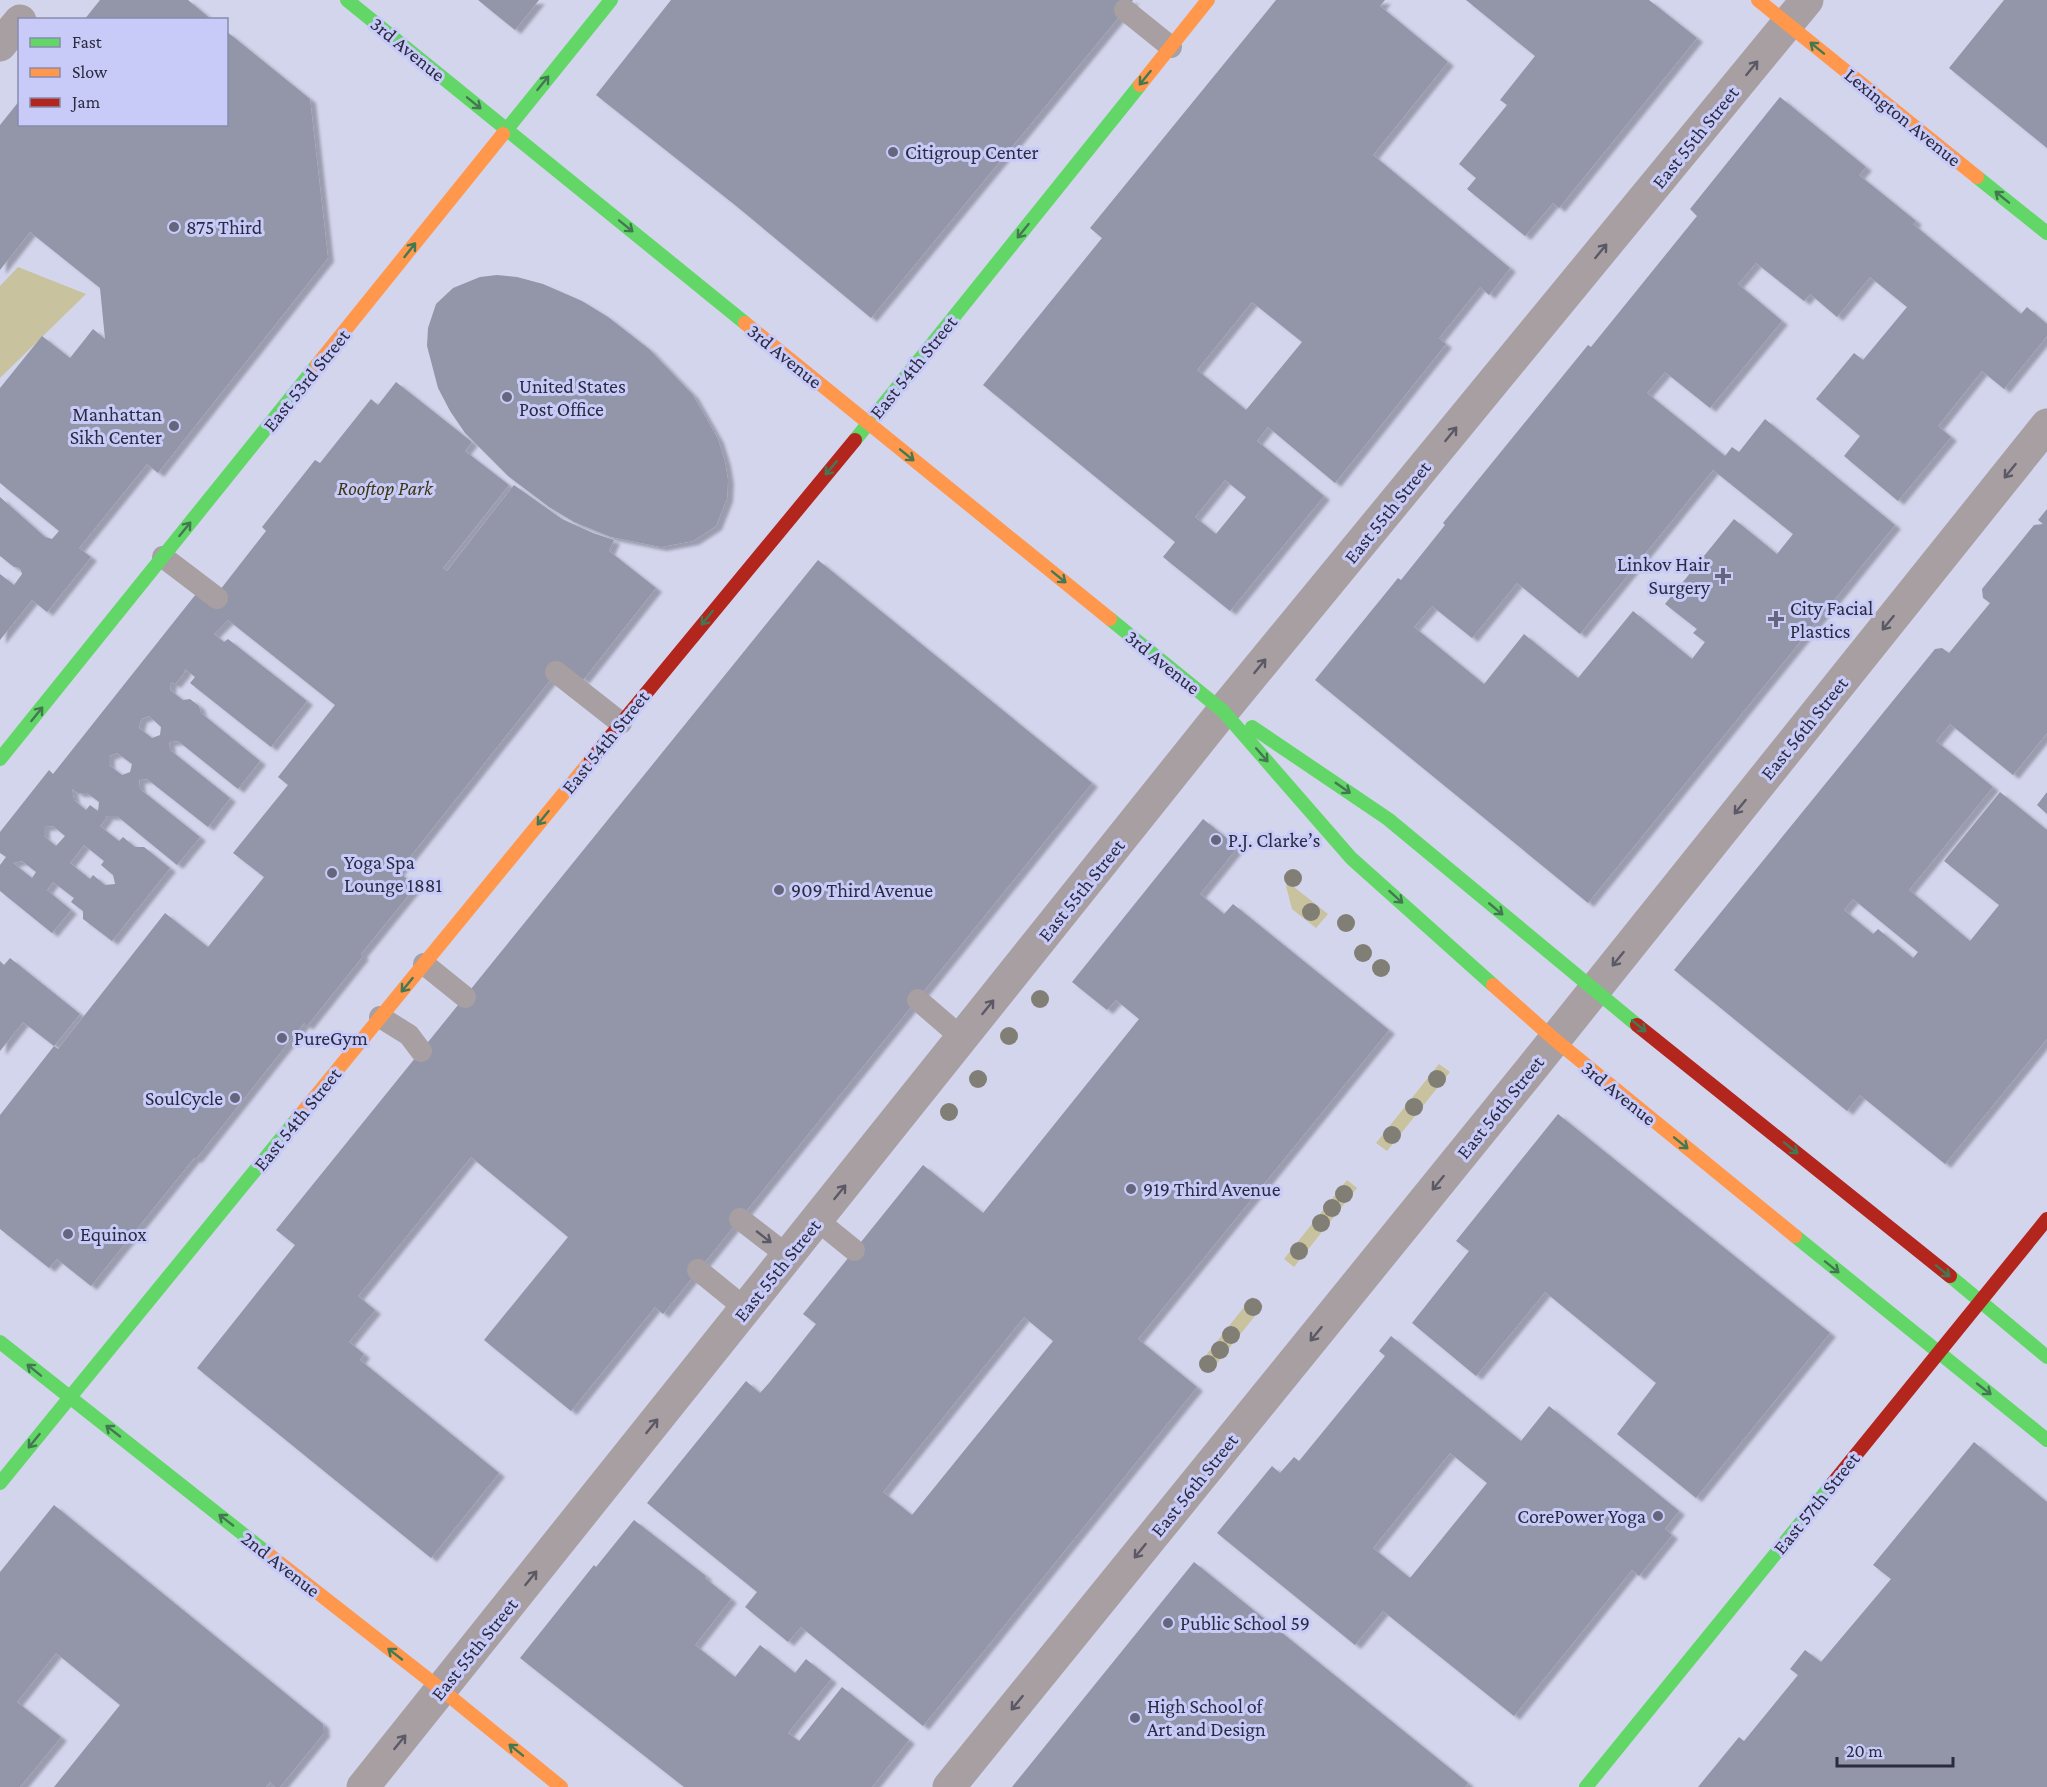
<svg xmlns="http://www.w3.org/2000/svg" width="2047" height="1787" viewBox="0 0 2047 1787" font-family="'Crimson Pro',serif">
<style>
.green{fill:#c8c29e}
.building{fill:#9395a8;fill-rule:evenodd;filter:url(#shadow)}
.lines{fill:none;stroke-linecap:round;stroke-linejoin:round}
.lane{stroke:#a89fa2;stroke-width:22}
.street{stroke:#a89fa2;stroke-width:33}
.fast{stroke:#63d668;stroke-width:14}
.slow{stroke:#ff974d;stroke-width:14}
.jam{stroke:#b3261e;stroke-width:14}
.tree{fill:#817f75}
.oneway{stroke:#447852}
.oneway2{stroke:#5c5967}
.poi-dot{fill:#65667d;stroke:#c8cbf8;stroke-width:2}
.labels{text-anchor:middle;dominant-baseline:central;stroke-width:6;stroke-linejoin:round;paint-order:stroke}
.street-label{font-size:20px;fill:#2a2b40;stroke:#c8cbf8}
.poi-label{font-size:20px;fill:#2a2b40;stroke:#c8cbf8;text-anchor:start}
.park-label{font-size:20px;font-style:italic;fill:#3e3912;stroke:#c8cbf8}
</style>
<defs>
<filter id="shadow"><feDropShadow dx="6" dy="4" stdDeviation="1.5" flood-color="#0004"/></filter>
</defs>
<rect width="100%" height="100%" fill="#d3d5ed"/>
<!-- green -->
<path class="green" d="M18,267l68,27 -86,84v-92z
M1289,883l39,31 -12,14 -24,-19 -6,-23z
M1439,1064l11,8 -63,79 -11,-8z
M1347,1180l10,8 -63,79 -10,-8z
M1252,1297l11,9 -53,66 -11,-8z"/>
<!-- building -->
<path class="building" d="M100,0h88l24,20h-128z
M478,0h61l-24,30z
M671,0h462l-262,318 -136,-113 -139,-110z
M1276,0h109l-5,6 68,56 -75,93 137,113 -21,27 -9,-8 -41,51 7,6 -111,139 -67,-56 -11,14 67,55 -94,115 -67,-54 12,-15 -192,-157 119,-147 -12,-10zM1252,302l50,40 -56,68 -49,-40zM1225,480l21,17 -30,37 -21,-17z
M1466,0h183l48,38 -138,170 -6,-5 -28,33 -58,-47 9,-11 -17,-14 48,-59 -7,-5 35,-44z
M2004,0h43v148l-98,-80z
M226,31l84,68 18,159 -170,215 -11,-9 -68,84 12,9 -44,55 -15,-12 -32,40v-66l14,11 8,-11 -2,-6 -6,-1 -14,-11v-59l45,40 7,2 7,-8 -59,-48v-95l42,-52 28,22 23,-29 12,10 -5,-51 -70,-56 -30,38v-145l20,-25v24h206z
M1780,97l86,70 -7,8 57,46 -3,3 108,90 6,-7 20,17v12l-43,53 -22,-18 -44,55 13,11 -53,64 -54,-45 16,-20 -44,-37 38,-46 9,7 44,-53 -37,-30 -33,40 -27,-23 -6,7 -48,-38 -18,21 44,37 -72,87 -45,-36 -18,21 78,63 7,-9 7,5 26,-33 130,106 -307,378 -273,-223 83,-102 3,2 44,-55 -2,-2 145,-178 3,2 106,-131 -7,-7zM1713,470l80,64 -16,20 -43,-35 -69,85 32,25 -4,4 12,9 -13,17 -59,-48 -55,67 -54,-44 -40,50 -70,-57 18,-21 40,32 45,-55 63,51z
M497,275l20,2 26,7 39,17 26,16 41,32 44,46 25,44 7,23 3,18 -1,18 -11,28 -23,15 -32,6 -50,-10 -37,-15 -25,-15 -41,-31 -43,-43 -15,-22 -12,-23 -11,-42 1,-18 8,-24 17,-16 27,-11z
M396,382l76,60 -7,9 44,34 -66,83 4,3 67,-86 48,34 31,14 21,7 -5,11 47,37 -73,92 -20,-16 -165,208 18,14 -55,68 2,2 -56,70 -3,-3 -108,136 -2,-1 -103,128 -34,-27 -8,9 -49,-39v-114l54,-69 -31,-24 -23,29v-90l4,4 6,-7 70,56 -26,32 4,3 107,-136 43,34 56,-70 -31,-24 55,-68 -10,-8 57,-72 -107,-85 -14,14 10,8 4,-3 79,62 -36,46 -81,-64 5,-6 -10,-8 -1,4 -9,11 -4,-2 -1,8 13,10 7,-1 9,7 2,7 59,48 -22,28 -60,-48 -9,1 1,8 60,48 -22,29 -61,-48 -8,1 1,9 60,48 -23,28 -60,-49h-12l2,1 -7,9 19,15 4,-4 12,10h9l26,21 -58,73 -29,-22v-8l-12,-9 3,-4 -21,-16 -6,8 24,20 -19,23 -52,-42v-26l6,-8 -6,-4v-21l49,-62 4,4 143,-180 24,-4 46,-59 -4,-4 53,-67 5,3 51,-64 7,6zM149,716l12,11 -1,8 -8,3 -13,-10 2,-9zM117,753l15,11 -2,8 -8,3 -13,-10v-9zM72,789l6,4h9l12,9 -1,9 -8,-6 -4,5 -12,-10zM53,826l12,10 -9,10 -12,-10v-9zM84,845l20,16 -3,4 12,10 2,9 -10,1 -12,-10 -3,4 -20,-16zM22,861l14,11 -4,6 -19,-15z
M2047,509v224l-34,42 -63,-51 -14,17 57,46 -84,103 61,51 29,-36 -55,-44 56,-69 47,38v209l-102,125 -85,-69 -13,16 -173,-141 261,-321 7,-1 7,5 41,-50 -7,-5 -1,-9 52,-64 9,-1 -5,-4zM1853,899l65,53 -5,6 -35,-29 -5,5 -29,-24z
M818,560l274,223 -429,531 -8,-7 -84,104 -87,-71 84,-103 -97,-80 -113,139 17,14 -26,32 15,12 -4,6 139,113 -68,85 -234,-190 98,-123 -19,-15z
M2047,792v22l-10,-9z
M1203,819l35,28 -38,47 24,20 9,-10 156,126 -251,309 59,48 -274,339 -122,-99 -13,15 -43,-35 12,-15 -110,-89 99,-122 14,12 9,-10 47,-59 -13,-10 120,-149 60,48 156,-194 -23,-19 -9,10 -35,-28zM1024,1317l29,24 -141,174 -29,-23z
M1558,1114l272,219 -134,165 -79,-64 39,-51 -111,-91 -69,84 -64,-53 57,-72 -13,-10z
M1391,1336l130,105 28,-35 130,105 -14,18 7,6 -33,41 -7,-6 -118,146 -131,-105 -28,34 -138,-112 55,-67 8,7 14,-16 5,4 86,-105 -6,-5zM1450,1453l37,30 -77,95 -37,-30z
M1974,1442l73,60v285h-349l41,-50 5,4 54,-66 -8,-6 15,-19 16,12 70,-83 -18,-14z
M54,1505l269,219 1,9 -44,54h-5l-5,-5 -4,5h-212l66,-82 -64,-52 -39,49 44,35 -41,50h-20v-215z
M634,1520l72,56 -1,2 26,21 -36,46 40,32 25,-32 35,28 11,-14 25,20 -43,54 11,8 43,-54 67,53 -37,47h-188l-164,-129 74,-93 2,2z
M1194,1562l274,221 -3,4h-453z"/>
<g class="lines">
<!-- lane -->
<path class="lane" d="M1125,10l46,37
M163,557l54,41
M556,672l65,51
M424,964l41,33
M918,1000l44,38
M380,1017l29,18 12,16
M740,1219l48,37
M817,1220l37,30
M698,1270l48,39"/>
<!-- street -->
<path class="street" d="M0,45l20,-24
M363,1787l860,-1076 584,-711
M949,1787l583,-719 515,-643"/>
<!-- fast -->
<path class="fast" d="M347,0l398,323
M503,134l108,-134
M1977,177l70,56
M855,440l285,-355
M1110,619l113,92 128,147 142,127
M1252,727l136,92 249,206
M0,759l317,-394
M1795,1236l252,204
M1950,1276l97,81
M0,1342l267,211
M0,1483l297,-364
M1586,1787l247,-304"/>
<!-- slow -->
<path class="slow" d="M1758,0l219,177
M1140,85l68,-85
M745,323l365,296
M317,365l186,-231
M1493,985l61,54 241,197
M297,1119l294,-359
M267,1553l175,137 119,97"/>
<!-- jam -->
<path class="jam" d="M591,760l264,-320
M1637,1025l313,251
M1833,1483l214,-264"/>
</g>
<!-- trees -->
<g class="tree">
<circle cx="1293" cy="878" r="9"/>
<circle cx="1311" cy="912" r="9"/>
<circle cx="1346" cy="923" r="9"/>
<circle cx="1363" cy="953" r="9"/>
<circle cx="1381" cy="968" r="9"/>
<circle cx="1040" cy="999" r="9"/>
<circle cx="1009" cy="1036" r="9"/>
<circle cx="978" cy="1079" r="9"/>
<circle cx="1437" cy="1079" r="9"/>
<circle cx="1414" cy="1107" r="9"/>
<circle cx="949" cy="1112" r="9"/>
<circle cx="1392" cy="1135" r="9"/>
<circle cx="1344" cy="1194" r="9"/>
<circle cx="1332" cy="1208" r="9"/>
<circle cx="1321" cy="1223" r="9"/>
<circle cx="1299" cy="1251" r="9"/>
<circle cx="1253" cy="1307" r="9"/>
<circle cx="1231" cy="1335" r="9"/>
<circle cx="1220" cy="1350" r="9"/>
<circle cx="1208" cy="1364" r="9"/>
</g>
<!-- one-way arrows -->
<defs><path id="oneway-shaft" d="M-6 0H5M1.5-3L5.5 0L1.5 3" fill="none" stroke-width="1.6" stroke-linecap="round" stroke-linejoin="round" transform="scale(1.5)"/></defs>
<g class="oneway">
<use href="#oneway-shaft" transform="translate(1817 48) rotate(-141)"/>
<use href="#oneway-shaft" transform="translate(1145 78) rotate(129)"/>
<use href="#oneway-shaft" transform="translate(543 83) rotate(-51)"/>
<use href="#oneway-shaft" transform="translate(474 103) rotate(39)"/>
<use href="#oneway-shaft" transform="translate(2002 197) rotate(-141)"/>
<use href="#oneway-shaft" transform="translate(626 226) rotate(39)"/>
<use href="#oneway-shaft" transform="translate(1023 231) rotate(129)"/>
<use href="#oneway-shaft" transform="translate(410 250) rotate(-52)"/>
<use href="#oneway-shaft" transform="translate(907 455) rotate(39)"/>
<use href="#oneway-shaft" transform="translate(831 468) rotate(130)"/>
<use href="#oneway-shaft" transform="translate(185 529) rotate(-51)"/>
<use href="#oneway-shaft" transform="translate(1059 577) rotate(39)"/>
<use href="#oneway-shaft" transform="translate(707 618) rotate(129)"/>
<use href="#oneway-shaft" transform="translate(37 714) rotate(-51)"/>
<use href="#oneway-shaft" transform="translate(1262 755) rotate(49)"/>
<use href="#oneway-shaft" transform="translate(1343 788) rotate(35)"/>
<use href="#oneway-shaft" transform="translate(543 818) rotate(129)"/>
<use href="#oneway-shaft" transform="translate(1396 897) rotate(42)"/>
<use href="#oneway-shaft" transform="translate(1496 909) rotate(40)"/>
<use href="#oneway-shaft" transform="translate(407 985) rotate(129)"/>
<use href="#oneway-shaft" transform="translate(1639 1026) rotate(39)"/>
<use href="#oneway-shaft" transform="translate(1681 1143) rotate(39)"/>
<use href="#oneway-shaft" transform="translate(1791 1148) rotate(39)"/>
<use href="#oneway-shaft" transform="translate(1832 1267) rotate(39)"/>
<use href="#oneway-shaft" transform="translate(1943 1271) rotate(39)"/>
<use href="#oneway-shaft" transform="translate(34 1370) rotate(-141)"/>
<use href="#oneway-shaft" transform="translate(1984 1389) rotate(38)"/>
<use href="#oneway-shaft" transform="translate(113 1431) rotate(-142)"/>
<use href="#oneway-shaft" transform="translate(34 1441) rotate(129)"/>
<use href="#oneway-shaft" transform="translate(226 1520) rotate(-142)"/>
<use href="#oneway-shaft" transform="translate(395 1654) rotate(-142)"/>
<use href="#oneway-shaft" transform="translate(516 1750) rotate(-141)"/>
</g>
<g class="oneway2">
<use href="#oneway-shaft" transform="translate(1752 68) rotate(-51)"/>
<use href="#oneway-shaft" transform="translate(1601 251) rotate(-51)"/>
<use href="#oneway-shaft" transform="translate(1451 434) rotate(-51)"/>
<use href="#oneway-shaft" transform="translate(2010 471) rotate(129)"/>
<use href="#oneway-shaft" transform="translate(1888 623) rotate(129)"/>
<use href="#oneway-shaft" transform="translate(1260 666) rotate(-51)"/>
<use href="#oneway-shaft" transform="translate(1740 807) rotate(129)"/>
<use href="#oneway-shaft" transform="translate(1618 959) rotate(129)"/>
<use href="#oneway-shaft" transform="translate(988 1007) rotate(-51)"/>
<use href="#oneway-shaft" transform="translate(1438 1183) rotate(129)"/>
<use href="#oneway-shaft" transform="translate(840 1192) rotate(-51)"/>
<use href="#oneway-shaft" transform="translate(764 1237) rotate(38)"/>
<use href="#oneway-shaft" transform="translate(1316 1334) rotate(129)"/>
<use href="#oneway-shaft" transform="translate(652 1426) rotate(-51)"/>
<use href="#oneway-shaft" transform="translate(1140 1551) rotate(129)"/>
<use href="#oneway-shaft" transform="translate(531 1578) rotate(-51)"/>
<use href="#oneway-shaft" transform="translate(1017 1703) rotate(129)"/>
<use href="#oneway-shaft" transform="translate(400 1742) rotate(-51)"/>
</g>
<!-- markers -->
<g class="poi-dot">
<circle cx="893" cy="152" r="6"/>
<circle cx="174" cy="227" r="6"/>
<circle cx="507" cy="397" r="6"/>
<circle cx="174" cy="426" r="6"/>
<path d="M1720 567h6v6h6v6h-6v6h-6v-6h-6v-6h6z"/>
<path d="M1773 610h6v6h6v6h-6v6h-6v-6h-6v-6h6z"/>
<circle cx="1216" cy="840" r="6"/>
<circle cx="332" cy="873" r="6"/>
<circle cx="779" cy="890" r="6"/>
<circle cx="282" cy="1038" r="6"/>
<circle cx="235" cy="1098" r="6"/>
<circle cx="1131" cy="1189" r="6"/>
<circle cx="68" cy="1234" r="6"/>
<circle cx="1658" cy="1516" r="6"/>
<circle cx="1168" cy="1623" r="6"/>
<circle cx="1135" cy="1718" r="6"/>
</g>
<g class="labels">
<!-- street labels -->
<g class="street-label">
<text transform="translate(408 49) rotate(39)">3rd Avenue</text>
<text transform="translate(1903 117) rotate(39)">Lexington Avenue</text>
<text transform="translate(1695 137) rotate(-51)">East 55th Street</text>
<text transform="translate(785 356) rotate(39)">3rd Avenue</text>
<text transform="translate(913 367) rotate(-51)">East 54th Street</text>
<text transform="translate(306 380) rotate(-51)">East 53rd Street</text>
<text transform="translate(1387 512) rotate(-51)">East 55th Street</text>
<text transform="translate(1163 662) rotate(39)">3rd Avenue</text>
<text transform="translate(1804 728) rotate(-51)">East 56th Street</text>
<text transform="translate(605 742) rotate(-51)">East 54th Street</text>
<text transform="translate(1081 890) rotate(-51)">East 55th Street</text>
<text transform="translate(1619 1093) rotate(39)">3rd Avenue</text>
<text transform="translate(1500 1107) rotate(-51)">East 56th Street</text>
<text transform="translate(297 1119) rotate(-51)">East 54th Street</text>
<text transform="translate(777 1270) rotate(-51)">East 55th Street</text>
<text transform="translate(1194 1485) rotate(-51)">East 56th Street</text>
<text transform="translate(1816 1503) rotate(-51)">East 57th Street</text>
<text transform="translate(281 1564) rotate(38)">2nd Avenue</text>
<text transform="translate(474 1649) rotate(-51)">East 55th Street</text>
</g>
<!-- poi labels -->
<g class="poi-label">
<text x="905" y="152">Citigroup Center</text>
<text x="186" y="227">875 Third</text>
<text x="519" y="386">United States<tspan x="519" dy="23">Post Office</tspan></text>
<text x="162" y="414" text-anchor="end">Manhattan<tspan x="162" dy="23">Sikh Center</tspan></text>
<text x="1710" y="564" text-anchor="end">Linkov Hair<tspan x="1710" dy="23">Surgery</tspan></text>
<text x="1790" y="608">City Facial<tspan x="1790" dy="23">Plastics</tspan></text>
<text x="1228" y="840">P.J. Clarke’s</text>
<text x="344" y="862">Yoga Spa<tspan x="344" dy="23">Lounge 1881</tspan></text>
<text x="791" y="890">909 Third Avenue</text>
<text x="294" y="1038">PureGym</text>
<text x="223" y="1098" text-anchor="end">SoulCycle</text>
<text x="1143" y="1189">919 Third Avenue</text>
<text x="80" y="1234">Equinox</text>
<text x="1646" y="1516" text-anchor="end">CorePower Yoga</text>
<text x="1180" y="1623">Public School 59</text>
<text x="1147" y="1706">High School of<tspan x="1147" dy="23">Art and Design</tspan></text>
</g>
<!-- park labels -->
<g class="park-label">
<text x="385" y="488">Rooftop Park</text>
</g>
</g>
<!-- legend -->
<rect x="18" y="18" width="210" height="108" fill="#c8cbf8" stroke="#898bae" stroke-width="1.5"/>
<rect x="30" y="38" width="30" height="9" fill="#63d668" stroke="#898bae" stroke-width="1.5"/>
<text x="72" y="48" font-size="18" fill="#2a2b40">Fast</text>
<rect x="30" y="68" width="30" height="9" fill="#ff974d" stroke="#898bae" stroke-width="1.5"/>
<text x="72" y="78" font-size="18" fill="#2a2b40">Slow</text>
<rect x="30" y="98" width="30" height="9" fill="#b3261e" stroke="#898bae" stroke-width="1.5"/>
<text x="72" y="108" font-size="18" fill="#2a2b40">Jam</text>
<!-- scale -->
<path d="M1837 1757v9h116v-9" fill="none" stroke="#2a2b40" stroke-width="3"/>
<text x="1846" y="1757" font-size="18" fill="#2a2b40" stroke="#c8cbf8" stroke-width="4.5" paint-order="stroke">20 m</text>
</svg>
